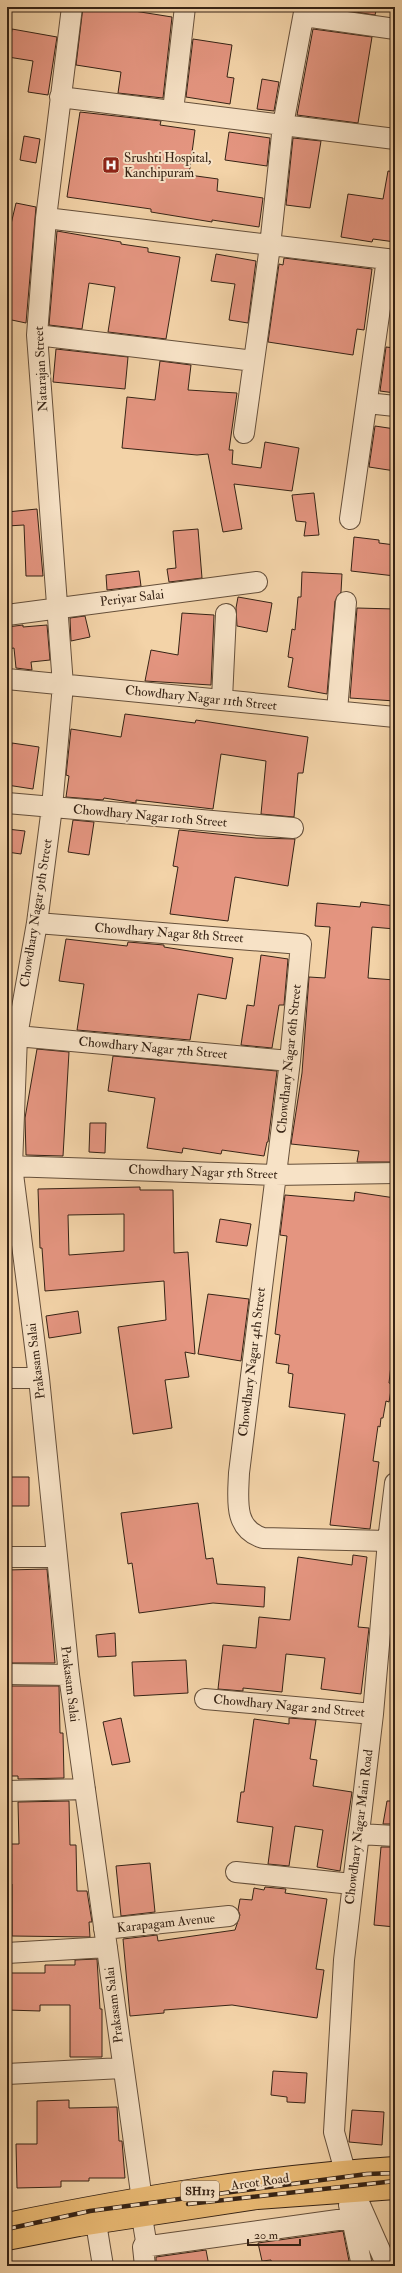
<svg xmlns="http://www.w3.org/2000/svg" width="402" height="2273" viewBox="0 0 402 2273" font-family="'IM FELL Double Pica',serif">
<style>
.building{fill:#e49580;stroke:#362315;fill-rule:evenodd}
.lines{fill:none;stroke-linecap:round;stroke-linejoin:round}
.street-casing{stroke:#654f3a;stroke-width:22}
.primary-casing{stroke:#362315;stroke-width:24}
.street{stroke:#f7e2c6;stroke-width:20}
.primary{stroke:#eaba74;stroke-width:22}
.rail-casing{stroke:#362315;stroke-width:4.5}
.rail{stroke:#f7e2c6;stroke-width:3;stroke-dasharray:9;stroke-linecap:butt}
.labels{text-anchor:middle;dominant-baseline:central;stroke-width:4;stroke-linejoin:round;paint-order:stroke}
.shield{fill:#f7e2c6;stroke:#705c4a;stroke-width:1}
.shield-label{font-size:12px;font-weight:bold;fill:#362315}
.poi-label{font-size:13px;fill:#362315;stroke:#f7e2c6;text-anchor:start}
.street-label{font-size:13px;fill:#362315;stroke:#f7e2c6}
</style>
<rect width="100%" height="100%" fill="#f3d3a8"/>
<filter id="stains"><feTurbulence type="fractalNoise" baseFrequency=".005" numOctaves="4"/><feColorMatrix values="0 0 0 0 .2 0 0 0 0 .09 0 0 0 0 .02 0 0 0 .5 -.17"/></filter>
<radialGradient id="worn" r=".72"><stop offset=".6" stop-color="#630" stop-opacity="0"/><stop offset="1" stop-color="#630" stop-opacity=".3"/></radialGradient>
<!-- building -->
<path class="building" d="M83,7h26l63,10 -9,81 -45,-5 3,-21 -45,-7z
M322,7h55l-2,8z
M12,29l45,8 -9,58 -20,-3 5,-31 -25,-4z
M313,29l59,8 -14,86 -61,-8z
M193,39l39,6 -5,32 7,1 -4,26 -44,-7z
M262,79l17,3 -5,29 -17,-2z
M80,112l81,9 -1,4 35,5 -6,45 29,4 -1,12 46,7 -4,29 -47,-7v2l-61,-10v-3l-84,-12z
M229,132l41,6 -3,28 -42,-6z
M24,136l16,3 -4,24 -16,-3z
M293,138l28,3 -11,67 -24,-3z
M388,171l7,1v70l-22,-3 -1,3 -31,-5 7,-43 35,5z
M16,203l20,4 -10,116 -19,-4v-78z
M57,231l64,11v2l27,4v4l32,5 -14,82 -58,-7 7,-45 -26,-4 -7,46 -33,-4z
M216,254l40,7 -8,62 -19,-3 6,-36 -24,-3z
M284,258l88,11 -8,61 -7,-1 -4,26 -85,-13 11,-78 4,1z
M386,347l9,1v45l-15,-2z
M56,349l72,8 -3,32 -72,-7z
M160,361l31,4 -3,25 49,3 -8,57h4l-1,14 29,4 4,-26 34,6 -7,43 -58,-7 8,45 -19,3 -15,-78 -11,1 -75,-7 5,-51 28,3z
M375,426l20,3v42l-26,-4z
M314,493l5,42 -15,1 2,-14 -10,-1 -4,-26z
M37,509l6,67h-17l-2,-51 -17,1v-14z
M198,529l4,49 -33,4 -2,-13 9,-1 -3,-37z
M354,537l25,3v3l16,2v31l-44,-5z
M139,571l2,15 -34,4 -1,-15z
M302,572l40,2 -1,18 -6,9 -8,93 -39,-7 5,-29 -5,-1 4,-28 3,1 3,-33h3z
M238,597l34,6 -5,29 -30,-6 -1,-18z
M357,608l38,1v92l-45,-3z
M182,613l32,2 -3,70 -66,-4 6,-31 27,5z
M85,616l5,21 -19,4 -1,-23z
M23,625v2l24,-2 3,35 -19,2 1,8 -16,-2 -2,-20 -7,1v-22z
M125,714l70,9 1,-3 112,17 -5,36h-5l-4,44 -33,-3 5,-53 -45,-7 -8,55 -77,-9v3l-32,-5 -1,2 -37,-3 3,-21 -3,-1 5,-46 50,8z
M12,743l27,4 -6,42 -26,-4z
M73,820l21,2 -5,33 -21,-3z
M7,829l18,2 -4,23 -14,-2z
M179,830l77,8 39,1 -7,47 -53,-9 -7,44 -58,-7 8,-47 -5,-1z
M361,902l34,4v23l-23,-2 -4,51 27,2v182h-38l2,-11 -68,-7 11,-71 7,-96 16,1 5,-51 -15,-1 2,-23 43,4z
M66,939l61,7 1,-4 36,3v2l69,11 -7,41 -28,-5 -8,46 -113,-10 7,-46 -25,-3z
M261,955l27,4 -4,46h-5l-7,43 -31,-3 6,-40 7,1z
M37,1049l32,3 -6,104 -37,-1 -1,-37z
M113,1056l164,15 -9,71h-1l-3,14 -42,-6 -1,4 -38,-6 -1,5 -35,-5 8,-50 -47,-7z
M90,1123h16l-1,30 -16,-1z
M140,1187v3h33l1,63 14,-1 7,102 -10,-2 4,25 -24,3 7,48 -39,6 -15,-107 48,-7 -2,-39 -119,10 -3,-43h-2l-2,-59zM124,1214v37l-55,4 -1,-40z
M355,1192l40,6v149h-2l-4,36 3,1 -3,18 -3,-1 -3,17h-2l-1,9 -2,-1 -5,35 6,1 -9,67 -40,-4 15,-111 -56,-7 4,-33 -5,-1 1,-8 -13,-2 4,-28 -5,-1 12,-98 -7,-1 5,-40 69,6z
M220,1219l31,5 -4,22 -31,-4z
M208,1294l41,5 -8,62 -43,-7z
M78,1311l3,22 -32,5 -3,-22z
M7,1477h22v29h-22z
M198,1503l8,56 7,-1 4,26 48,3 -1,20 -51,-4 -74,10 -7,-50 -4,1 -7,-51z
M353,1555l14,2 -9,70 11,1 -8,66 -40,-5 4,-31 -39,-4 -4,38 -39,-4v3l-25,-2 5,-44 33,3 3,-31 31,3 8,-63 54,8z
M47,1569l8,94h-48v-93z
M115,1633l1,23 -18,1 -2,-22z
M186,1660l2,33 -54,3 -2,-34z
M7,1686h52l1,47h3l1,45 -46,1v-3h-11z
M121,1718l9,44 -18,3 -9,-43z
M289,1718l27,2 -6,39 7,1 -4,26 39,6 -12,79 -23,-4 6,-37 -28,-4 -6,40 -21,-2 5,-37 -36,-5 4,-30h3l10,-73 35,5z
M69,1801l1,44h6l1,46h10l5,31h-3l1,15 -78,-1v-52h-5v-40h12l-1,-42z
M387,1801h8v23h-12z
M381,1847h14v80l-21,-2z
M150,1863l5,49 -34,4 -5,-50z
M265,1887l21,2 -1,4 42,6 -11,70 8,1 -7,48 -85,-13 -68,5v3l-34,3 -7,-77 34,-4 1,6 77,-11 5,-15 -2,-5 2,-11 12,1 2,-12 10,2z
M97,1959l3,50h2v48h-32v-52h-30v6l-33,-1v-37h38v-8h30v-5z
M273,2071l34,2 -2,30 -18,-1v-5l-16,-2z
M69,2100v8l48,-1 2,34h3l3,37h-36v3h-28v6l-44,1 -1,-44h21v-43z
M352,2110l32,2 -2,33 -33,-3z
M343,2231l7,35h-78l-1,-6 -9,1 -4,-18z
M206,2250l3,16h-53v-9z"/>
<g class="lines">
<defs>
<path id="street" d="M72,7l-26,211 -9,117 26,350 -11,122 -15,116 -20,113 -5,130 27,212 30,297 73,525v17l4,24 -3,6 2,19
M304,16l91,13
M60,97l335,42
M173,111l12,-104
M46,218l349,42
M37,335l217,26
M367,403l28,3
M244,433l26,-187 13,-121 22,-118
M350,519l37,-260
M7,615l250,-33
M7,679l388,38
M222,699l4,-85
M337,711l9,-109
M7,803l286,25
M37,923l264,21 -11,117 -51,412c-1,26 -6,56 24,65l125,3
M17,1036l273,25
M7,1166l268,9 120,-2
M7,1378h32
M7,1557h49
M7,1674l62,1
M205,1699l168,15
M7,1791l78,-2
M359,1834l36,2
M236,1872l116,12
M104,1929l125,-13
M7,1953l100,-6
M7,2074l115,-6
M349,2205l13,61
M96,2223l7,43
M143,2247l209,-29
M387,2266l-42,-95 -11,-39 10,-172 29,-246 15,-173 7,-58"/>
<path id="primary" d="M7,2224c128,-26 258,-48 388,-56
M7,2239l72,-14 178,-27 138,-10"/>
</defs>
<!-- street casing -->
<use href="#street" class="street-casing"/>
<!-- primary casing -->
<use href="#primary" class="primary-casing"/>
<!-- street -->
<use href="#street" class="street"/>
<!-- primary -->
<use href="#primary" class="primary"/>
<defs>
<path id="rail" d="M188,2204l207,-23
M7,2229l83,-18 277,-37 28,-1"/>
</defs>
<!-- rail casing -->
<use href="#rail" class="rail-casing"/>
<!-- rail -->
<use href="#rail" class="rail"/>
</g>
<!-- icons -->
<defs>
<symbol id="hospital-square" viewBox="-11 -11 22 22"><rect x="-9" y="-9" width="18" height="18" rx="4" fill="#8f2418" stroke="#f7e2c6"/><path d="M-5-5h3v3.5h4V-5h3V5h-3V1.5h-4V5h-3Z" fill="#fff"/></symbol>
</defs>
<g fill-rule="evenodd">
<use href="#hospital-square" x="101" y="155" width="20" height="20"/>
</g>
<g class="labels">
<!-- shield labels -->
<rect class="shield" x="181" y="2181" width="38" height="20" rx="3"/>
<g class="shield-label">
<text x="200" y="2191">SH113</text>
</g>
<!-- poi labels -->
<g class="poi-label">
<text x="124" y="158">Srushti Hospital,<tspan x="124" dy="15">Kanchipuram</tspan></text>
</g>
<!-- street labels -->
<g class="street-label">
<text transform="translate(41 369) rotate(-93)">Natarajan Street</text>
<text transform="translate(132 598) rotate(-7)">Periyar Salai</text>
<text transform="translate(201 698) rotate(6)">Chowdhary Nagar 11th Street</text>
<text transform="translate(150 816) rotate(5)">Chowdhary Nagar 10th Street</text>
<text transform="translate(36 913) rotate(-81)">Chowdhary Nagar 9th Street</text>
<text transform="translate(169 933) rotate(4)">Chowdhary Nagar 8th Street</text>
<text transform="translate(153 1048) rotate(5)">Chowdhary Nagar 7th Street</text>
<text transform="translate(289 1059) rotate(-84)">Chowdhary Nagar 6th Street</text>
<text transform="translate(203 1172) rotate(2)">Chowdhary Nagar 5th Street</text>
<text transform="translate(36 1361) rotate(-97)">Prakasam Salai</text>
<text transform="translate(252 1362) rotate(-83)">Chowdhary Nagar 4th Street</text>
<text transform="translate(70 1684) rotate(83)">Prakasam Salai</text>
<text transform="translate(289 1706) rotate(5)">Chowdhary Nagar 2nd Street</text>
<text transform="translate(359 1827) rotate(-83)">Chowdhary Nagar Main Road</text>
<text transform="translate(166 1923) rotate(-6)">Karapagam Avenue</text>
<text transform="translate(114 2005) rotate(-97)">Prakasam Salai</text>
<text transform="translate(260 2182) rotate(-8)">Arcot Road</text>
</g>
</g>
<!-- margin -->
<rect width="402" height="2273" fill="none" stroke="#f3d3a8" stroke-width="24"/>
<rect x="8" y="8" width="386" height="2257" fill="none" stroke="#362315" stroke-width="2"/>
<rect x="12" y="12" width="378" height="2249" fill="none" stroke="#362315"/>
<!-- scale -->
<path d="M248 2239v6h52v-6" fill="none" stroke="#362315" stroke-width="2"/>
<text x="254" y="2239" font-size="12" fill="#362315" stroke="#f7e2c6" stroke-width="3" paint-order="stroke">20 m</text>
<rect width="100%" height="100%" filter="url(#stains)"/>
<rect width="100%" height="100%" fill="url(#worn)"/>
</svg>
